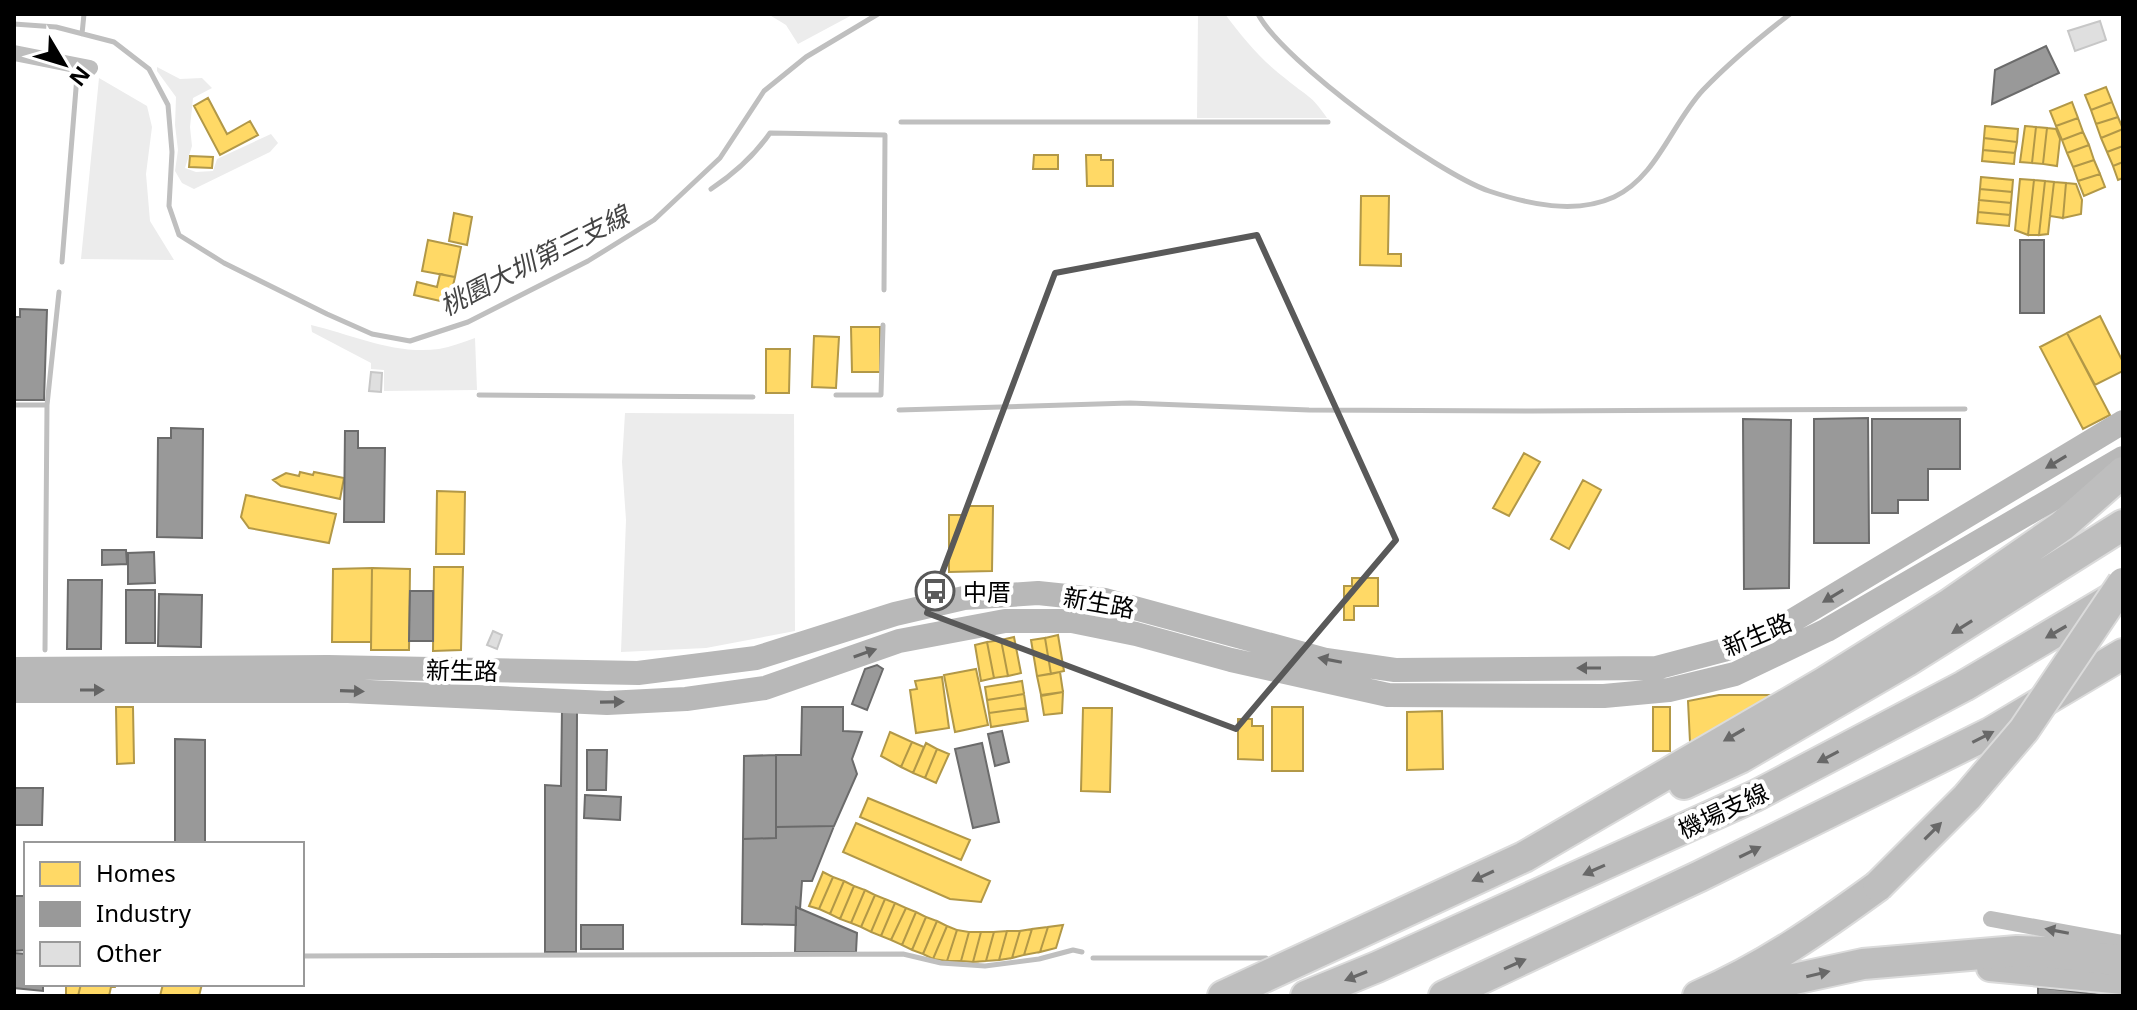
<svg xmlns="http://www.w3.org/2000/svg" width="2137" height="1010" viewBox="0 0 2137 1010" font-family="'Noto Sans','Noto Sans TC',sans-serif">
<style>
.green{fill:#ececec}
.homes{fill:#ffd966;stroke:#b29847;stroke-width:2}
.industry{fill:#999;stroke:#6b6b6b;stroke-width:2}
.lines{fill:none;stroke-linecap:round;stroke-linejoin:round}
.stream{stroke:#bfbfbf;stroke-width:5}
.building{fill:#dfdfdf;stroke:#c7c7c7;stroke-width:2}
.primary-casing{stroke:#dbdbdb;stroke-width:30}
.highway-casing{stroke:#dbdbdb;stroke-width:34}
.street{stroke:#bebebe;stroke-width:16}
.secondary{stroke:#b8b8b8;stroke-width:24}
.primary{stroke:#bebebe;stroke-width:26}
.highway{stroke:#bebebe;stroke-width:30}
.highway-bridge-casing{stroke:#dbdbdb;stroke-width:34;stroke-linecap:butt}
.highway-bridge{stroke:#bebebe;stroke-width:30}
.oneway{fill:#656565}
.oneway2{fill:#686868}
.marked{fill:none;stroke:#595959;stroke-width:6;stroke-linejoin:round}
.labels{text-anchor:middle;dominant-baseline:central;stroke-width:8;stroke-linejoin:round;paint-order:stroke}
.poi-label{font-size:24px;fill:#000;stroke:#fff;text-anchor:start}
.street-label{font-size:24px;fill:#000;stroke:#fff}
.water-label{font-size:26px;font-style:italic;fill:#444;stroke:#fff}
</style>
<rect width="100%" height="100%" fill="#fff"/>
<!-- green -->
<path class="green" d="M768,14h86l-56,30 -12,-19z
M1198,14h27c18,24 37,47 61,65 20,17 25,15 41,39h-130z
M157,67l23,12 22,-1 10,10 -19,10 -3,29 2,19 -7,22 11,4 17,-1 4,-12 54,-25 7,9 -8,9 -76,37 -12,-6 -7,-12 3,-21 -3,-25 1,-28 -19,-26z
M99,78l48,28 5,21 -6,47 4,47 24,39 -93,-1z
M311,325c42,10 84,30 128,24 12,-2 24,-7 36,-11l2,52 -93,1v-21l-13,-1v-6l-59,-31z
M625,413l169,1 1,217 -89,17 -85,4 5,-132 -4,-58z"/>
<!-- homes -->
<path class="homes" d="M2106,87l6,15 -21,8 -6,-15z
M208,98l19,36 23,-13 8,14 -38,20 -26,-49z
M2072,102l6,16 -22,8 -6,-15z
M2112,102l6,15 -22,7 -5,-14z
M2118,117l5,12 -22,9 -5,-14z
M2078,118l5,14 -21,8 -6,-14z
M1985,126l33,3 -1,13 -33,-4z
M2025,126l11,1 -4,36 -12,-1z
M2036,127l11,1 -4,36 -11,-1z
M2047,128l9,1 4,10 -3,27 -14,-2z
M2123,129v17l-16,6 -6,-14z
M2083,132l6,13 -22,8 -5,-13z
M1984,138l33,4 -2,11 -32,-3z
M2089,145l5,15 -21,7 -6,-14z
M2123,146v16l-10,4 -6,-14z
M1983,150l32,3 -1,11 -32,-3z
M1034,155h24v14h-25z
M1086,155h15v5h12v26h-26z
M190,156l23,1 -1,11 -23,-1z
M2094,160l6,14 -22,7 -5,-14z
M2123,162v16l-5,2 -5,-14z
M2100,174l5,13 -21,9 -6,-15z
M1981,177l32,3 -1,12 -32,-3z
M2020,179l14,1 -6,55 -13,-5z
M2034,180l11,1 -6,54h-11z
M2045,181l9,1 -4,34 -2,18 -9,1z
M2054,182l12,1 -3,35 -13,-2z
M2066,183l10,1 6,16 -1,14 -18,4z
M1980,189l32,3 -1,11 -32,-3z
M1361,196h28l-1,58h13v12l-41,-1z
M1979,200l32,3 -1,12 -32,-3z
M1978,212l32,3 -1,11 -32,-3z
M454,213l18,4 -5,28 -18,-4z
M428,240l33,7 -6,30 -33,-6z
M440,274l15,3 -6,26 -35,-8 3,-13 20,5z
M2100,316l23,46v9l-28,14 -28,-52z
M851,327h29v45h-28z
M2067,333l43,82 -27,14 -43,-82z
M814,336l25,1 -3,51 -24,-1z
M766,349h24l-1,44h-23z
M1524,453l16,9 -31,54 -16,-8z
M300,472l13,3 1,-3 30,6 -4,21 -59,-13 -8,-6 13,-7 13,3z
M1583,480l18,10 -32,59 -18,-10z
M437,491l28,1 -1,62h-28z
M246,495l90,19 -7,29 -80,-15 -8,-11z
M966,506h27l-1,65 -43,1v-57h17z
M434,567h29l-2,83 -28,1z
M372,568l38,1 -1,81h-38z
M372,568l-1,74h-39l1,-73z
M1352,578h26v28h-24v14h-10v-34h8z
M1058,635l6,36 -13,3 -6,-36z
M1014,637l7,36 -13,3 -7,-36z
M1045,638l6,36 -14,2 -6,-36z
M1001,640l7,36 -14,2 -7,-36z
M987,642l7,36 -13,3 -6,-36z
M976,669l12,56 -33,7 -11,-57z
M1060,672l3,20 -22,3 -4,-19z
M942,677l7,51 -33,5 -6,-43 7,-1 -2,-8z
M1022,681l2,13 -37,6 -2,-13z
M1063,692l-1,21 -18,2 -3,-19z
M1024,694l2,14 -37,5 -2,-13z
M1719,695h51l1,4 -72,42 -9,1 -2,-41z
M116,707h17l1,56 -17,1z
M1272,707h31v64h-31z
M1653,707h17v44h-17z
M1026,708l2,13 -37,6 -2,-14z
M1083,708h29l-2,84 -29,-1z
M1442,711l1,58 -36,1v-58z
M1238,719h14v7h11v34l-25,-1z
M890,732l22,10 -11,25 -20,-11z
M912,742l12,5 -11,26 -12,-6z
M926,743l11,6 -12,29 -12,-5z
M937,749l12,5 -13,29 -11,-5z
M868,798l102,42 -9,20 -101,-43z
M856,823l134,58 -9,21 -31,-3 -107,-47z
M823,872l10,5 -14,32 -10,-3z
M833,877l11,4 -14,33 -11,-5z
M844,881l10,5 -14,33 -10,-5z
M854,886l11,4 -14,33 -11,-4z
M865,890l10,5 -14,32 -10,-4z
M875,895l10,4 -14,33 -10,-5z
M885,899l10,4 -14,33 -10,-4z
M895,903l11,5 -15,32 -10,-4z
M906,908l10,4 -14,33 -11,-5z
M916,912l10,5 -14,33 -10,-5z
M926,917l11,4 -14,33 -11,-4z
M937,921l10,5 -14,33 -10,-5z
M1063,925l-7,23 -16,4 8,-25z
M947,926l10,4 -10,31 -14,-2z
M1048,927l-8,25 -16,3 8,-26z
M1032,929l-8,26 -12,3 8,-27z
M957,930l12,2 -8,29h-14z
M1007,931l-8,29 -13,1 8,-29z
M1007,931h13l-8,27 -13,2z
M969,932h12l-8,30 -12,-1z
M981,932h13l-8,29 -13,1z
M66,984h15l-3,12h-12z
M81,984h35l-1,3h-4l-2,9h-31z
M163,984h39l-3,12h-39z"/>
<!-- industry -->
<path class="industry" d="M2046,46l13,27 -67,31 3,-34z
M2020,240h24v73h-24z
M20,309l27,1 -3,90h-30v-83h6z
M1868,418l1,125h-55v-124z
M1743,419l48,1 -2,168 -45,1z
M1872,419h88v50h-32v31h-30v13h-26z
M171,428l32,1 -1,109 -45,-1 1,-99h13z
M345,431h13v17h27l-1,74h-40z
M102,550h24l1,14 -25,1z
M154,552l1,31 -27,1v-31z
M68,580h34l-1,69h-34z
M126,590h29v53h-29z
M410,591h23v50h-24z
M159,594l43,1 -1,52 -43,-1z
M877,665l6,4 -16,41 -15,-6 13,-35z
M802,707h41v24l19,1 -10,27 5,15 -23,52 -58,1v-72h25z
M562,709h15l-1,243h-31v-167l16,1z
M1002,731l7,31 -14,4 -7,-32z
M175,739l30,1v104h-30z
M982,743l17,79 -26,6 -18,-79z
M587,750h20l-1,40h-19z
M776,755v83l-33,1 1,-83z
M14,761v27h29l-1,37h-28z
M585,795l36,2 -1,23 -36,-2z
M834,826l-22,55h-10l-2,28 -4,-2v18l-54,-1 1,-85 33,-1v-11z
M14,896h12v54l-12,1z
M796,907l61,26 -1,19h-61z
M581,925h42v24h-42z
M14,953l12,1v30h17v7l-29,-3z
M2038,987l73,9h-73z"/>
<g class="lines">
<!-- stream -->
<path class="stream" d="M1258,14c25,48 179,159 231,177 39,13 86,24 125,6 43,-20 58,-74 89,-107 26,-27 57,-53 87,-76
M14,24l42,3 58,15 35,27 19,36 4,47 -3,54 10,29 45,28 103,51 45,20 38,7 58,-19 120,-61 66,-41 66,-62 44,-67 42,-34 72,-43
M82,34l2,-20
M901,122h427
M711,189c24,-16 43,-33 59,-56l115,2 -1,155
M62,262l15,-186
M479,395l274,2
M836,395h45l2,-70
M14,405h33l-2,245
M47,405l12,-113
M899,410l231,-7 179,7 223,1 433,-2
M302,956l601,-2 38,9 44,3 54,-7 34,-9 9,2
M1093,958h173"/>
</g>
<!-- building -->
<path class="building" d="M2100,21l6,19 -31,11 -7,-20z
M371,372l11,1 -1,19 -12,-1z
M493,631l9,4 -5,14 -10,-4z"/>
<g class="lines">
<defs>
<path id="primary" d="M1990,968l133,13"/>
<path id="highway" d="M1684,784l56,-26 167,-97 216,-136
M1223,996l301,-139 301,-175 123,-77 114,-79 61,-54
M1306,996l71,-29 378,-171 209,-110 154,-91
M1444,996l256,-120 290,-143 133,-79
M1698,996c67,-29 121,-67 180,-110
M1743,996l51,-17 69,-15 154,-13 32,1 74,9"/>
</defs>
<!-- primary casing -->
<use href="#primary" class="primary-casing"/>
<!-- highway casing -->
<use href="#highway" class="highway-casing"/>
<!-- street -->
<path class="street" d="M14,53l76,15
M1991,919l132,24"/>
<!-- secondary -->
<path class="secondary" d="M14,669l314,-2 310,6 118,-15 139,-44 69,-16 74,-5 67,7 221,60 69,10 261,-2 68,-18 46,-16 353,-212
M14,691h334l259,12 79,-4 79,-11 134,-47 106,-20h67l64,13 95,26 157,35 216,1 65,-6 66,-16 92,-44 296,-172"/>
<!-- primary -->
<use href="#primary" class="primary"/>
<!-- highway -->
<use href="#highway" class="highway"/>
<defs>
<path id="highway-bridge" d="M1878,886l89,-89 57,-67 99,-147"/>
</defs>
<!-- highway-bridge casing -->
<use href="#highway-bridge" class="highway-bridge-casing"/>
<!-- highway-bridge -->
<use href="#highway-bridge" class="highway-bridge"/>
</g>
<!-- one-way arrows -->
<defs><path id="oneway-solid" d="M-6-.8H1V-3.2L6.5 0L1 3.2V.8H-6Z" transform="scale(2)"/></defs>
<g class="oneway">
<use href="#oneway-solid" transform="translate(2056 462) rotate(149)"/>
<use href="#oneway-solid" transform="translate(1833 596) rotate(149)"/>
<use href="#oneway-solid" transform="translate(865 653) rotate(-19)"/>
<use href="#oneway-solid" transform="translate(1330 660) rotate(-169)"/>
<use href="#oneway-solid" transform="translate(1589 668) rotate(180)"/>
<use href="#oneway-solid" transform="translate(92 690)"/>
<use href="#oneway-solid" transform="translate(352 691) rotate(2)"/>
<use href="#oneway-solid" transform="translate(612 702) rotate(-1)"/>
</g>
<g class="oneway2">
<use href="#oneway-solid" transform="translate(1962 627) rotate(148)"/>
<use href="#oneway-solid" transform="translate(2056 632) rotate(150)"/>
<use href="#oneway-solid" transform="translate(1734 735) rotate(150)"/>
<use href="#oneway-solid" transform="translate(1983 737) rotate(-27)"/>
<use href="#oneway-solid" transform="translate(1828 757) rotate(152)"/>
<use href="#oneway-solid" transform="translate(1933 831) rotate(-45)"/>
<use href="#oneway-solid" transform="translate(1750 852) rotate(-26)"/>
<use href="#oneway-solid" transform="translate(1594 870) rotate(156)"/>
<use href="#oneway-solid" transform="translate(1483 876) rotate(155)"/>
<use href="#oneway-solid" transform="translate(2057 931) rotate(-169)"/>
<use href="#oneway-solid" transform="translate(1515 964) rotate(-24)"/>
<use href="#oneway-solid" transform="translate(1818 974) rotate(-13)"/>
<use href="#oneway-solid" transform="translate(1356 976) rotate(158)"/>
</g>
<!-- marked area -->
<path class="marked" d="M1257,235l139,305 -160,189 -309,-116 128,-340z"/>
<!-- icons -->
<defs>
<symbol id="bus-ring" viewBox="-11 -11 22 22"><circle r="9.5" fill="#fff" stroke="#595959" stroke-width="1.5"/><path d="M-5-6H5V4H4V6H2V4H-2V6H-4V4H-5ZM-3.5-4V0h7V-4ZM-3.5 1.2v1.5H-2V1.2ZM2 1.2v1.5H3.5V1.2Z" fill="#595959"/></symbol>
</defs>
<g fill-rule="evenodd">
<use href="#bus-ring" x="913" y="569" width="44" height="44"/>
</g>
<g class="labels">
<!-- poi labels -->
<g class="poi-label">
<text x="963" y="591">中厝</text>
</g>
<!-- street labels -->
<g class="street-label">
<text transform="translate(1099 602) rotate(10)">新生路</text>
<text transform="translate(1757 634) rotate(-23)">新生路</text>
<text transform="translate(462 670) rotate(1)">新生路</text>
<text transform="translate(1723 810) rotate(-25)">機場支線</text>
</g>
<!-- water labels -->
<g class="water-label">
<text transform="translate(534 260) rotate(-27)">桃園大圳第三支線</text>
</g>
</g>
<!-- border -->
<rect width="2137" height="1010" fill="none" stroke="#000000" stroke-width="32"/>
<!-- legend -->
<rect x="24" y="842" width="280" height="144" fill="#ffffff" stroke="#999999" stroke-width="2"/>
<rect x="40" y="862" width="40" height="24" fill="#ffd966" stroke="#999999" stroke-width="2"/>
<text x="96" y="882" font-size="24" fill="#000000">Homes</text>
<rect x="40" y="902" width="40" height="24" fill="#999999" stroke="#999999" stroke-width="2"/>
<text x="96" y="922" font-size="24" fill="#000000">Industry</text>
<rect x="40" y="942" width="40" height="24" fill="#dfdfdf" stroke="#999999" stroke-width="2"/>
<text x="96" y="962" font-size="24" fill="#000000">Other</text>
<!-- north arrow -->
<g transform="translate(64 64) rotate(128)" stroke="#ffffff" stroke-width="6" paint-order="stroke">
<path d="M0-6L14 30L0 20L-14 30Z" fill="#000000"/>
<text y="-12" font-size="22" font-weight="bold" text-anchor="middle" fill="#000000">N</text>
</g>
</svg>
